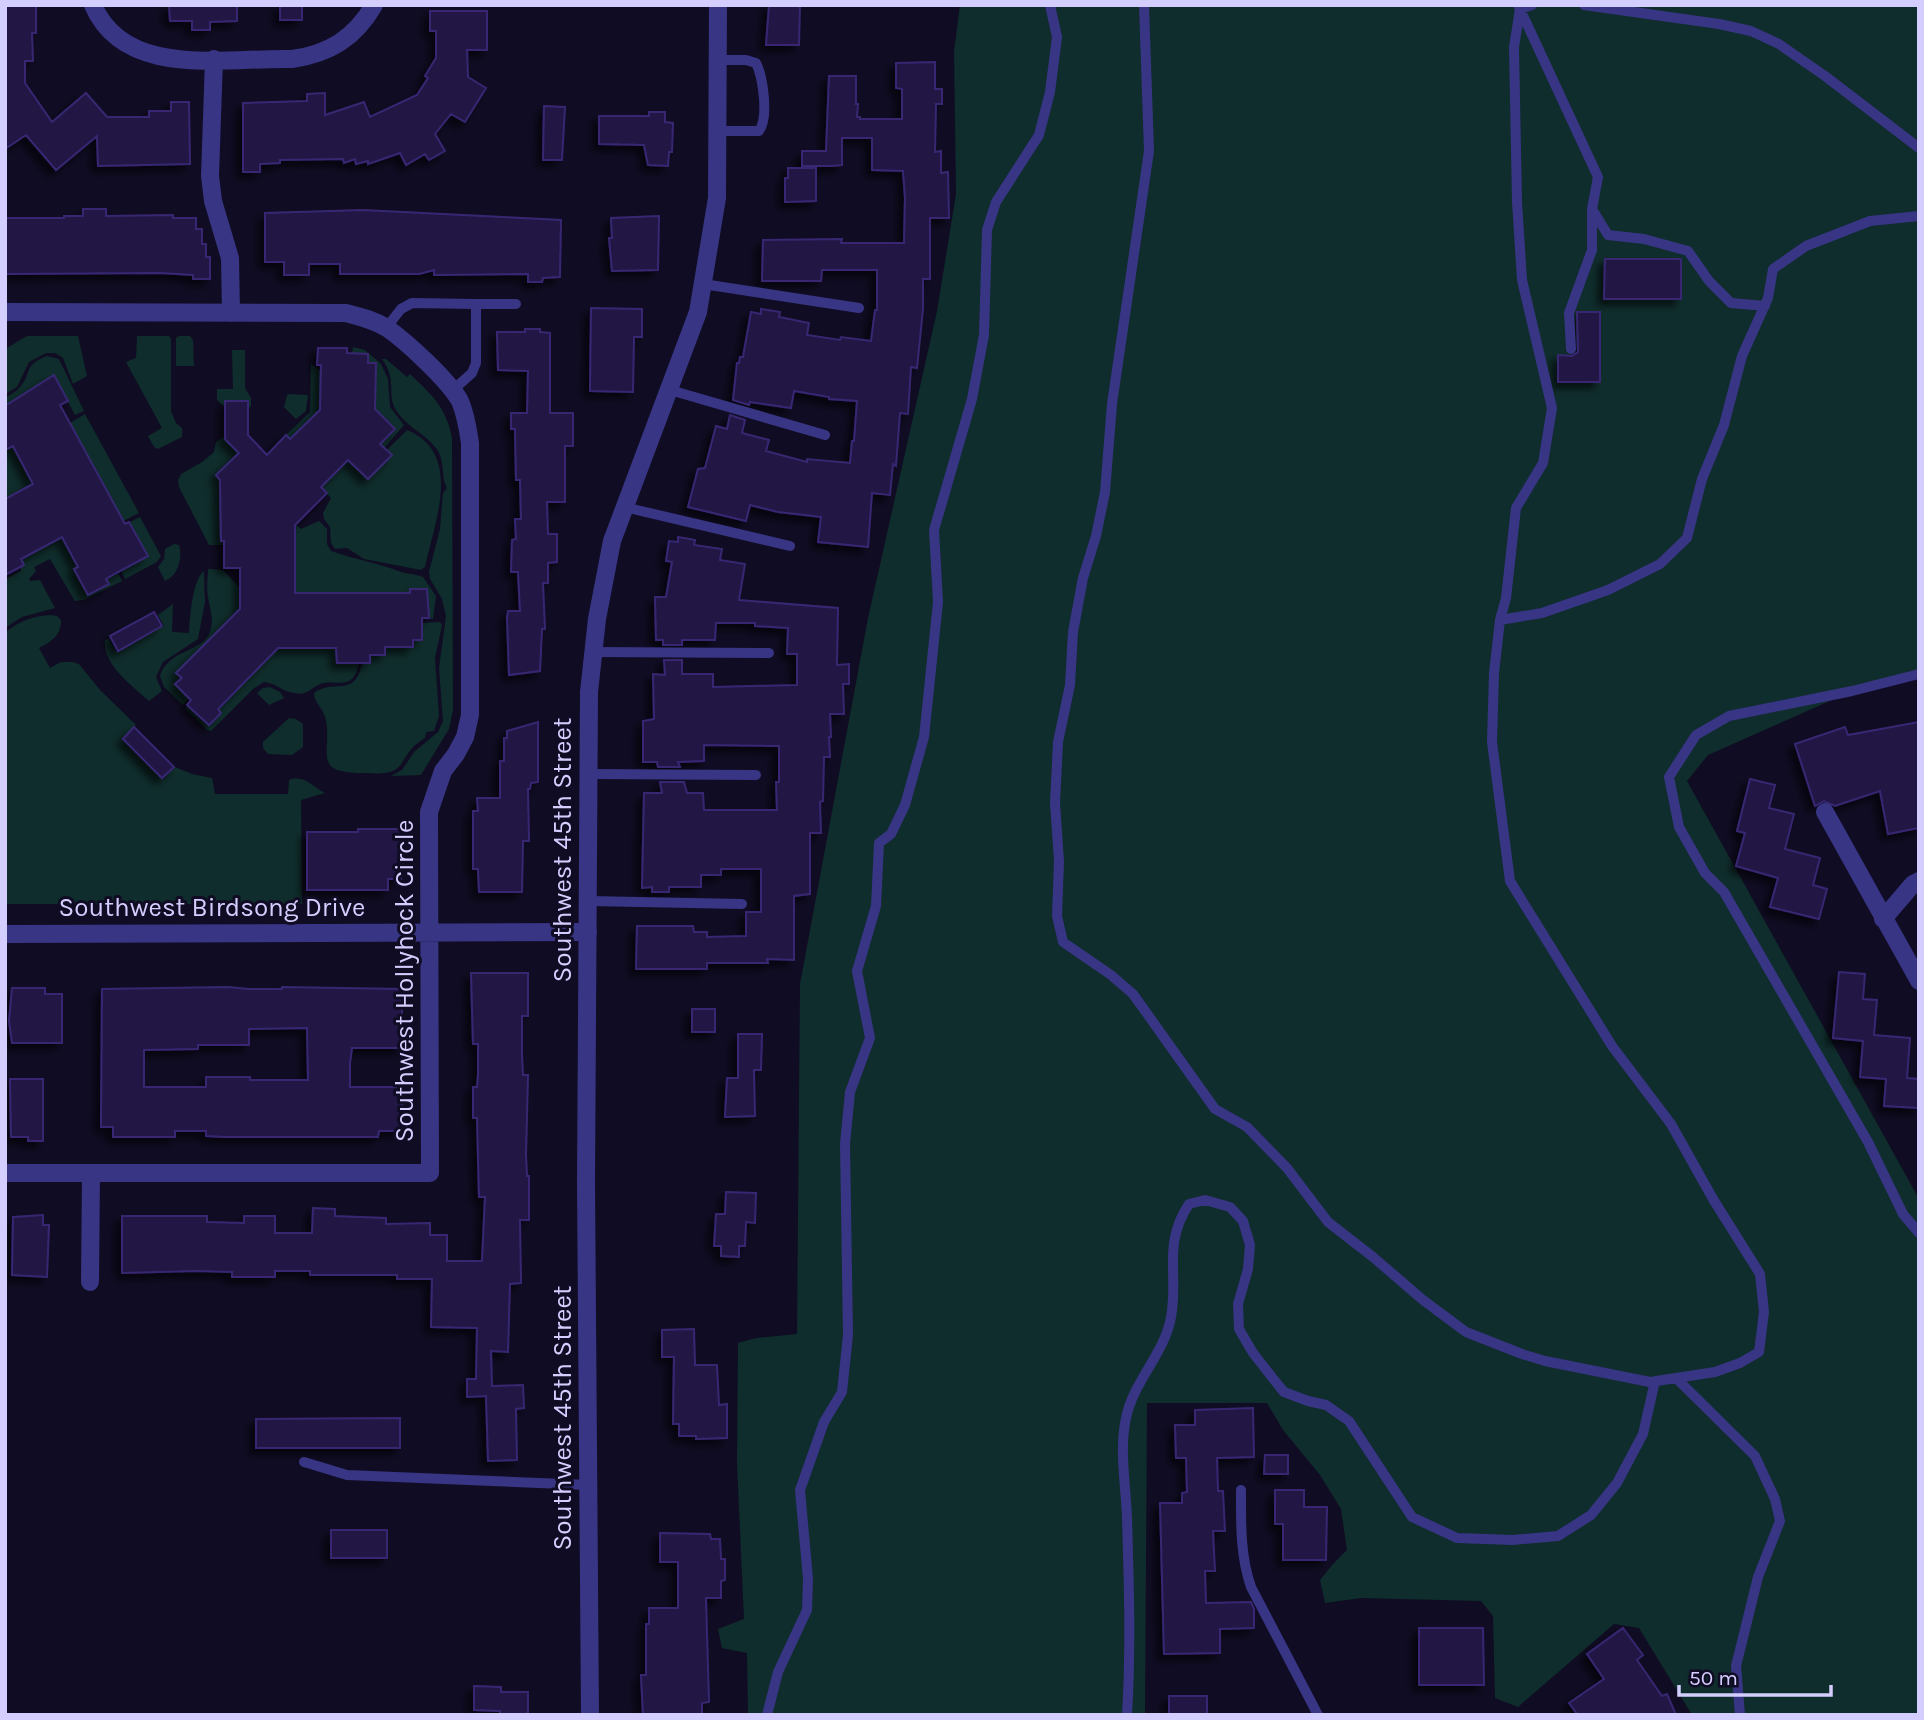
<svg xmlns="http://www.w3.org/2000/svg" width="1924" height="1720" viewBox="0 0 1924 1720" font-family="Karla,sans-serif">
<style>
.green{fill:#0f2d2c}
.building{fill:#211745;stroke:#372872;stroke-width:2;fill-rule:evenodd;filter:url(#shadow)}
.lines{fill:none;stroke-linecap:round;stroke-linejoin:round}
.service{stroke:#383585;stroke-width:10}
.minor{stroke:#383585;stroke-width:18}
.tertiary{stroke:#383585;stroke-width:18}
.labels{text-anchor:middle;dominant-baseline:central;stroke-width:6;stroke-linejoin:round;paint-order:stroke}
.street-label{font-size:26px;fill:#d4ceff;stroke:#100c23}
</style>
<defs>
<filter id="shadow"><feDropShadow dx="-6" dy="6" stdDeviation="3.5" flood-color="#0009"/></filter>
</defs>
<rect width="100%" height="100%" fill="#100c23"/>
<!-- green -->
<path class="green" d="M960,5h959v669l-67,17 -144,64 -21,26 232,418v516h-227l-53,-87 -25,-4 -96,83 -23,-9 -2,-82 -12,-15 -120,-3 -36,5 -5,-23 13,-16 14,-14 -6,-41 -21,-34 -37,-45 -16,-27h-120l-2,312h-397l-1,-62 -25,-5 -4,-19 26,-10 -7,-155 1,-121 18,-5 41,-4 3,-350 68,-366 69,-307 19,-117 -2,-142z
M27,336h51l9,40 -14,8 -10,-26 -8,-5h-9l-17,9 -12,25 -12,7v-45z
M137,336h32l2,3v72l5,12 6,5v9l-24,12 -4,-2 -6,-11 14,-8 -36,-66 10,-4z
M179,336h11l3,4 1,26h-18v-28z
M353,347l12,3 16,14 7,15 2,28 14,18 -20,23 -4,-5 15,-14 -20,-20 1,-46h-8v-9h-16z
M232,350h13v38l6,10v8l-3,3 -23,-8v6l-8,-7v-11h16z
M47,356l12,3 25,52 -9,4 -21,-39 -49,30v-8c5,-3 11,-6 15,-11 13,-15 2,-21 27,-31z
M382,359h4l21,18 3,-3c22,21 36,33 42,64l1,272 -4,19 -28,46 -30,1 11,-6 12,-18 24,-20 5,-11 -4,-53 7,-52 -4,-17 -12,-20 -1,-7 11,-43 3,-36 4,-5c-7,-13 -1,-29 -12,-41 -11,-14 -30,-21 -39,-37 -10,-16 2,-29 -14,-51z
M311,364l10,7 -1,39 -30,29 -4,-4 24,-23z
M290,394l18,1 -2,16 -10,8 -12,-12 3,-12z
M85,414l54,99 -16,8 -53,-98z
M407,430c57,23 27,94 18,137l-4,3 -57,-11 -17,-11 -12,1 -4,-6 -1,-16 -6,-8 -1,-6 8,-15 -10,-11 27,-27 20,19 23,-24 -4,-5z
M225,436l24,26 -5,5 -10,-9 -18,17 6,6 -1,59 6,1v4h-18l-30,-58 -1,-7 3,-6 21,-12 12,-10 2,-10z
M5,439l8,7 20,38 -25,13 -3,-5z
M140,517l21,39 -4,6 -32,17 -4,-9 26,-14 -17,-34z
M319,521l8,8v15l4,7c23,8 47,12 70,21 8,2 15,2 22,5l13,19 -3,23 -4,-1 -2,-29h-17v7l-6,-3h-109v-68l1,-1 5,5z
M62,537l16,30 -4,3 14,25 20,-11 -2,-5 12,-6 4,8 -38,19 -9,1 -25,-42 -16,8 2,4 -7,8 1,2 10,-1 15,28 -33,9 -17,11v-49l16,-8v-12z
M174,544l5,1c4,13 -1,31 -14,36l-7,-14 6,-8 1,-10z
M208,569l15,1 17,18v21l-63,63 5,6 -6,6 16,11 -9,10 -19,-18 -4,-11c7,-25 40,-24 49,-42 6,-13 1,-24 -1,-37 -2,-9 0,-19 0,-28z
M204,571l1,31 -7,37 -35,23 -7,15 6,14 -13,10c-17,-15 -47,-37 -44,-61l4,-1 7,12 48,-25 -6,-11 15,-11 -1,28 17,1c1,-15 3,-53 15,-62z
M51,615l6,1 4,4c0,16 -9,21 -22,28l11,20 11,-6h12l6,2 21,26 36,35 -13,13 40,41 12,-12 17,7 20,4 3,16h73l1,-14c15,-6 24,7 36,13l-24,7 1,104h-297v-271c14,-12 27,-17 46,-18z
M440,622l2,3 -7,33 4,58 -5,15 -8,1 -1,6c-6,4 -12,8 -16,14 -5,6 -7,14 -14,18 -9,5 -23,3 -33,3 -53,0 -28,-23 -37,-56 -3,-10 -11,-15 -11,-24 20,-15 41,6 48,-30h8v-8h15v-8h28v-7l9,-17z
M278,648h58l1,15h22c-6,30 -22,15 -39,21 -13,6 -12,13 -30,8 -9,-2 -15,-9 -26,-10l-11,7 -42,42 -4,-1 -22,-22 3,-2 21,19 12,-12 -6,-7 5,1z
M270,687l10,5 4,6 -15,7 -12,-12 6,-5z
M289,718l7,1 7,5v23l-11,8 -24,-1 -5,-6v-6z"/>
<!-- building -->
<path class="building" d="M5,5h31v28h-4l1,28h-8v22l27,39 34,-29 21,24h42v-6h22v-9h18l1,62 -92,2 -1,-30 -41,34 -30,-35 -21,14z
M169,5h68v16l-27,1v8h-18v-9h-22z
M280,5h22v15h-22z
M769,5h31l-1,40h-33z
M430,11h57v39h-20l1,27 18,11 -21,34 -14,-8 -16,20 10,17 -16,9 -4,-6 -19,11 -6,-12 -32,11v-3l-12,3 -1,-5 -11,4 -1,-4 -63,1v3l-20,1v8h-17v-69l64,-2v-7l18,-1v22l39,-13 6,15 47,-22 11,-17 -3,-2 11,-18v-27h-6z
M935,62v27h7v15h-6l-1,48 6,-1v22l7,-1 1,46h-19v61h-7v30l-6,59 -6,-1 -3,47 -8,-1 -4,53 -3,-2 -3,31 -18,-2 -4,54 -50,-5 3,-25 -43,-5 -28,-7 -4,16 -58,-14 10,-38 7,-1 11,-42 11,3 3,-14 15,5 -3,13 27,7 -3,11 41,11v-3l43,4 2,-22h2l3,-40 -28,-2v-2l-35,-6 -3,17 -41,-6 -1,3 -16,-5 4,-37h2l1,-6h3l8,-45 10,2v-5l19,3 -1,5 30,6 -2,12 33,5 1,-3 30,4 4,-31h2v-40h-55l-1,11h-59l1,-41 79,-1 -1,4h63l1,-45 -2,-27 -31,-1v-32h-30v27l-10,1h-30v-15h24l3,-75h27v28h2l-1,13h3v2h42v-30l-6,-1v-25z
M544,106l21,1 -3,53h-19z
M649,112h16v10l8,1 -1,29h-3l-1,14 -20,-1 -4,-20 -45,-1v-28h50z
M788,168h28v33l-31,1v-24h3z
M83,209h23v7l67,-1v3h23v11h6v15h4v13h4v22h-17v-4l-33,-2 -155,1v-56h59v-2h19z
M363,210l198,10 -1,57 -17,1 -1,4h-14v-8l-94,1v-5l-15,4h-79v-10h-31v11h-25v-13h-19v-49z
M659,216l-1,54 -46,1 -3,-33h3l-1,-20z
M1605,259h76v40h-77z
M591,308l51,1v28h-8l-1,55 -43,-1z
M1577,312h23v70h-42v-27l14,1 6,-4z
M525,329h15v3l10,1v80h23v33h-8v56h-18l1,32h9v28l-9,1v20h-5l2,46h-3l-2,42 -31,4 -2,-58 1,-6h12l-2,-39h-7l1,-32 4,-1 -1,-20h6l-1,-39h-4l-1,-51h-4v-16h16l1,-42 -30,-1 -1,-38h28z
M318,348h29v5l21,1v9h8l-1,46 20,20 -15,15 12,11 -24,24 -20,-19 -27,27 6,6 -32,32v68h115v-4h17l2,29h-7v22h-9v7h-28v8h-15v8h-33l-1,-15h-58l-60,61 3,4 -12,12 -22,-20 4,-5 -16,-16 7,-6 -6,-5 64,-64v-41h-16v-27h-3l-1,-61 -4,-5 23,-22 -14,-14v-38h23v34l19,20 19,-20 4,4 30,-29 1,-45h-4z
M54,375l14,26 -8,4 65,119 4,-2 19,34 -32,17 -10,6 3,5 -21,11 -14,-26 4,-2 -16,-30 -41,22 3,6 -19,10v-76l28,-15 -20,-38 -8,4v-44z
M678,537l17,3 -1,5 28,4 -2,11 25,4 -6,36 99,8 -1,57 12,-1v20h-6l1,30h-14l1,23h-2l1,20h-6l-1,44 -3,1 1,31h-11v61l-16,2v64l-27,-1 1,4h-61v6h-71l1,-43h56l1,6h13v5l39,-1v-24h15v-43h-40v6h-20v12h-32v5h-17v-5l-10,1 2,-95h18l-2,-11h24l3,11h16l1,17h73l-1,-28h3v-36l-75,-1v16l-26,1 2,5h-22l-1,-5h-14v-41l11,-2 -1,-45 12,1 -1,-15h18v14h31v13l84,-2v-31h-10l1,-26 -33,-2v-3h-39l-1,17h-33v5h-19v-5h-7l-1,-43h11l6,-35 -6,-1 3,-20 9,1z
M154,612l8,14 -44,25 -8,-15z
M538,722v60l-7,1 -1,6h-2l1,52h-6l-1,51h-43l-1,-23h-5v-58h5l-1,-13h23v-37h4v-23h3v-7z
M1919,722v106l-31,6 -8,-43 -45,15 -11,-5 -9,5 -20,-62 50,-17 3,8z
M134,727l40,40 -12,11 -39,-39z
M1750,779l25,6 -6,23 25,6 -9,35 35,9 -7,27 14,4 -8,30 -49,-12 8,-29 -42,-12 9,-33 -8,-2z
M358,829h43v50h-13v11h-81v-58h51z
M1839,972l26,2 -2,25 14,1 -3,35 36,3 -3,40 12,1v29l-35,-2 2,-27 -26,-2 3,-36 -30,-3z
M471,973h57v43h-6v38l1,21h5l-2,80 1,21h2v44h-9l1,63 -11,1 -2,68 -17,-1 1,35 31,-1 1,23 -8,1 1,51 -29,1 -2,-65 -19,1v-18h9l1,-51 -46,-1 1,-48h-35v-4h-87v-4h-35v6h-43v-5l-36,-1 -74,2v-57h85v6l37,1v-7h31v17h37l1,-25 22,1v7l51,2v6l44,-1v12h17v26h35l3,-64h-6l-2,-79h-4v-31h4l1,-12v-31h-5z
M228,987l21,2h33v-2l120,2v59h-50l-2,15v24h52v44h-23l-1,6h-153l-19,-1v-5h-31v6h-62v-10h-12l1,-138zM307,1028l1,52h-58v-3h-44v10h-62v-37l54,-1v-4h51v-16z
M12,988h33v6h17v49h-50l-3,-22z
M692,1009h23v23h-23z
M738,1034h24l-1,36h-7l1,46 -30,1 2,-39h11z
M10,1079h33v62h-15v-4h-17z
M726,1192l30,1 -1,30 -9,-1 -1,24h-6v11l-18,-1v-10h-7l2,-32h9z
M43,1215v10h6l-2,52 -35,-2 1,-58z
M694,1329l1,36h22l2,40 8,-1v34l-31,1v-3h-17v-12h-6l1,-67h-12v-27z
M1253,1408l1,49 -37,1 1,33h5l2,40h-12l2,40h-10l1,32 45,-1 3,7v19l-34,1v24l-56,1 -4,-151h22v-10l5,-1 -1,-34h-10l-1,-33h20v-15z
M400,1418v30h-144v-29z
M1265,1455h23v19h-24z
M1275,1490h29v17h23l-1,53h-43v-36h-8z
M331,1530h56v28h-56z
M660,1533l50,1 1,5h9l1,20h4v21l-4,1v17h-15l3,104 -7,1v12h-59l-2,-40h5v-51h3v-16h29v-46h-18z
M1419,1628h64l1,57h-65z
M1623,1628l20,27 -6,5 25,36 5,-2 9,21h-98l-9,-12 35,-24 -17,-25z
M474,1686l27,1v5h27v23h-28v-4l-26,-1z
M1169,1696h38v19h-38z"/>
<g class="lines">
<!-- service -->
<path class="service" d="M1144,5l5,146 -37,253 -7,88 -9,44 -13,42 -10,54 -3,53 -12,57 -3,61 4,58 -2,55 6,26 48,33 22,19 82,115 32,18 40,41 41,54 45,35 50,43 43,32 56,22 23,7 105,21 65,-10 25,-9 19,-11 5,-40 -4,-38 -47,-75 -42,-75 -59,-78 -102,-165 -18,-139 2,-69 6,-53 6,-22 10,-90 27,-45 9,-55 -30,-128 -5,-78 -3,-155 6,-38 -2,-4
M1532,5l-12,4 78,168 -6,32 16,26 36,4 44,12 21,30 22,22 34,3
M1584,5l135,19 32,7 28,13 46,32 94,72
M718,131h41c10,-13 4,-54 -3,-68l-10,-3h-28
M703,284l156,24
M476,304h40
M386,328l15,-19 11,-6 64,1v59l-4,10 -19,17
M1571,349l-2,-36 23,-63v-41
M670,390l155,45
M624,507l166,39
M1500,620l42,-7 66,-23 52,-26 27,-26 15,-59 22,-54 18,-69 26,-58 5,-29 33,-23 64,-25 49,-5
M593,652l176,1
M1919,674l-67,17 -123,25 -33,19 -27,42 10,50 26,46 19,19 144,250 35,72 16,19
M589,774l167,1
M588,901l154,3
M1676,1378l79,78 20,43 5,22 -22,56 -22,89 4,49
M304,1462l43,13 241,10
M1241,1490c0,33 -1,65 10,97l67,128
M767,1715l11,-43 29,-62 1,-31 -8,-89 24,-68 18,-30 6,-57 -3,-191 5,-52 20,-54 -13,-67 19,-65 3,-63 12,-9 14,-29 19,-68 14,-135 -4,-72 38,-131 12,-64 3,-105 9,-28 43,-67 11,-43 7,-55 -7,-32
M1127,1715c4,-66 2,-131 0,-196 -1,-33 -8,-69 -1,-101 7,-36 39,-65 45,-101 8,-43 -9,-72 18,-113l16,-4 25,7 13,14 7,24 -2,24 -10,35 1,25 14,24 18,23 13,16 24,9 18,4 23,16 63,96 45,21 56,2 45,-4 33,-21 26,-32 26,-49 12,-53"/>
<!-- minor -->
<path class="minor" d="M93,5c32,75 134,52 199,54 37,-5 63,-21 82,-54
M214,59l-4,117 3,25 17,57 1,55
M5,312l341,1c15,4 28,7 41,15 20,14 62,53 73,73 6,14 8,28 10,42v272l-5,22 -9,17 -13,17 -14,41 1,361h-425
M1825,812l94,169
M1883,919l30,-35 6,-3
M5,934l583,-2
M90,1282l1,-109"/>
<!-- tertiary -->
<path class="tertiary" d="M590,1715l-4,-532 3,-491 8,-73 15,-78 86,-229 19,-114 1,-193"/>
</g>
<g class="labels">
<!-- street labels -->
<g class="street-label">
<text transform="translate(562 850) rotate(-90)">Southwest 45th Street</text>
<text x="212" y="907">Southwest Birdsong Drive</text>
<text transform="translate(404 981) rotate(-90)">Southwest Hollyhock Circle</text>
<text transform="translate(562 1418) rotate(-90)">Southwest 45th Street</text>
</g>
</g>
<!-- border -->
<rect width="1924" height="1720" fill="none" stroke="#d4ceff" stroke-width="14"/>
<!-- scale -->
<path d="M1679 1685v10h152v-10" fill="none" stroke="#d4ceff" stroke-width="3.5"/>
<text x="1689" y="1685" font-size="21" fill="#d4ceff" stroke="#100c23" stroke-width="5" paint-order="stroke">50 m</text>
</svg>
